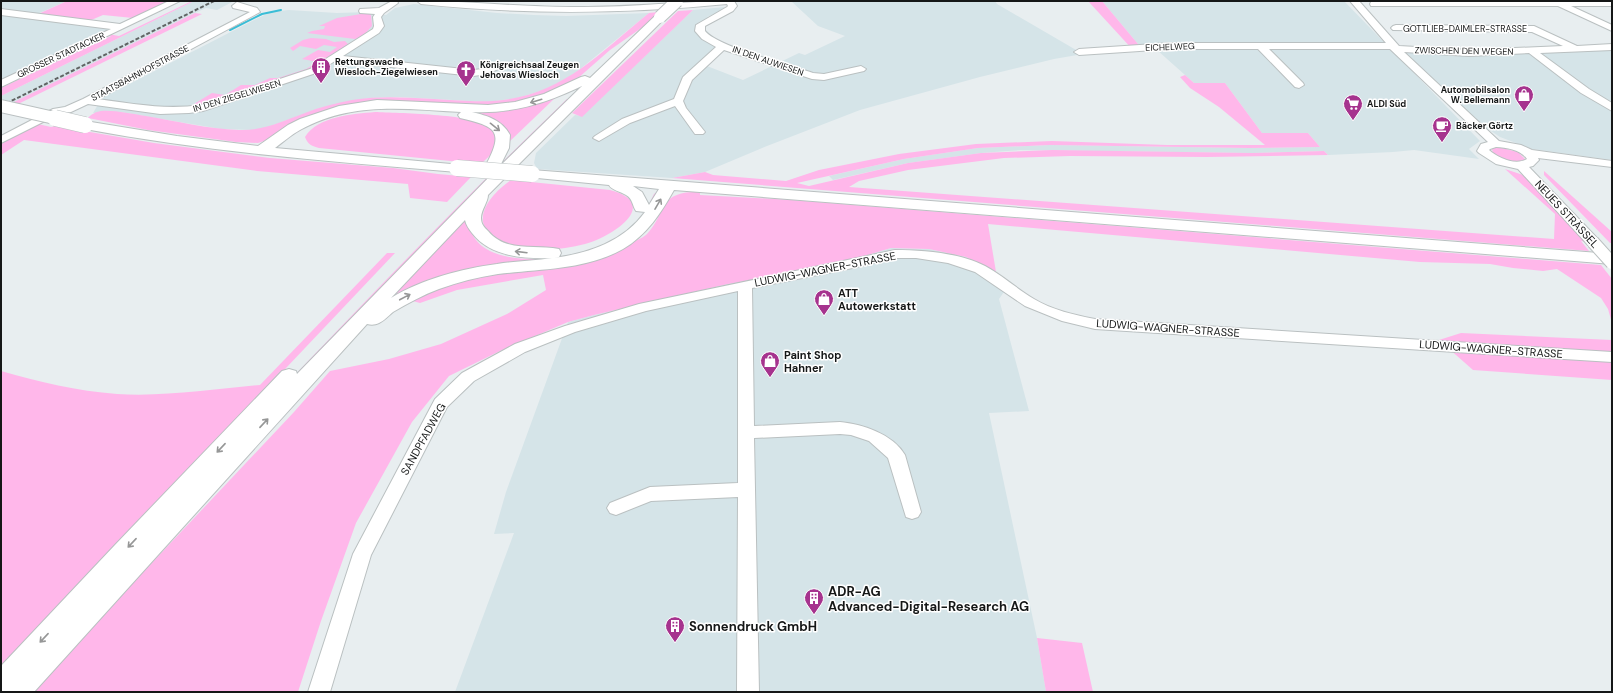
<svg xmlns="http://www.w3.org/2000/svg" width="1613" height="693" viewBox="0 0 1613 693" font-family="'DM Sans',sans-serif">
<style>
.built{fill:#d5e4e8}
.green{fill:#ffb7ea}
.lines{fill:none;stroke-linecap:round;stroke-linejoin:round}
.stream{stroke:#39bdd6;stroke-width:2}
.minor-casing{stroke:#bac0c1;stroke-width:2}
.major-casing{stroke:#bac0c1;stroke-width:2}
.minor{fill:#fff;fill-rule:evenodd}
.major{fill:#fff;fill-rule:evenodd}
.rail{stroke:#606464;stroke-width:2;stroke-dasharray:4 2;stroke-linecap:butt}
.minor-bridge-casing{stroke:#bac0c1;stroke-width:14;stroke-linecap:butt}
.major-bridge-far1-casing{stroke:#bac0c1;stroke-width:14;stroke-linecap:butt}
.major-bridge-casing{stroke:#bac0c1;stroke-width:17;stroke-linecap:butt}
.minor-bridge{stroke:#fff;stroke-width:12}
.major-bridge-far1{stroke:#fff;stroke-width:12}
.major-bridge{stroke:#fff;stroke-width:16}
.oneway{stroke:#969797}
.labels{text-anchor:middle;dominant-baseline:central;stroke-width:3;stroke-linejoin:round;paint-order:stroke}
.far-street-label{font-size:9px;fill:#151717;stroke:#fff}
.far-poi-label{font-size:9px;font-weight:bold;fill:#151717;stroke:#fff;text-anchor:start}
.street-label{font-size:11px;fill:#151717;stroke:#fff}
.poi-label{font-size:11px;font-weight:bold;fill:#151717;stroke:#fff;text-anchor:start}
.near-poi-label{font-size:13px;font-weight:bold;fill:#151717;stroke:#fff;text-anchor:start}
</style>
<rect width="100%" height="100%" fill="#e8eef0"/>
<!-- built -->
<path class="built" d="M1,1h66l-30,13 75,10 1,5 -112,53z
M194,1h40l-17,9 -11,-2 -11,5 -194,96v-13z
M791,1h204l2,3 86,50 -29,5 -74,18 -120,33 -93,36 -62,26 -33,6 -135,-9 -3,-6 2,-10 39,-38 7,1 111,-106 32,-3 -7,5 -11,5 6,3 -7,5 -1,4 8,8 10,6 -1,8 -15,15 36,14 56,-27 6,2 40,-19 -27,-10z
M1102,1h242l136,140 -11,8 10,10 -65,-9 -21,2 -65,3 -4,-4 -72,2 -232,-3 -39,3 -73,10 -75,17 -4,-4 75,-17 74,-11 72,-3 199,3 71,-1 -12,-14h-46l-37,-50h-31l-37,-33h-14z
M414,4l83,9 37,2 32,1 83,-3 -75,61 -24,14 -32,10 -30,4 -88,-5 -31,1 -49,10 -54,20 -14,2 -31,-1 -101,-17 -27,1 9,-15 154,-79 15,-7 18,-2 48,3 31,-1 18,3 9,-7z
M1612,48v112l-80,-11 -32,-12 -15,-10 -83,-78 161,2z
M891,248l38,1 37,8 45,25 -12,17 30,112 -40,2 48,225 9,54h-591l59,-159 -20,1 12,-42 62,-170 26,-7 134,-31 109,-20z"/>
<!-- green -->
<path class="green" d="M67,1h103l-37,17 -30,-3 -14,6 -53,-6z
M192,1h2l-193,95v-8l110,-52 -3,-2 11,2z
M1088,1h14l41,49h-10z
M693,10l-111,107 -10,-4 106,-102z
M658,12l-11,12 -37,26 -33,29 -19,11 -30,12 -43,5 -70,-4 -105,14 -30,14 -10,8 -12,4 -22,-1 -88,-12 -60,-12c4,-4 7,-6 13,-7 15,-1 30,3 45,5 30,5 61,13 93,14 24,1 44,-9 66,-17 15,-6 31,-10 47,-13 40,-6 78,0 118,1 83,4 119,-39 179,-88z
M195,13l7,1 -186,91 -6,-1z
M367,13l4,2 1,11 -10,11 -7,2 -48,-6 5,-2 12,-2 1,-3h-6l18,-8z
M311,38l15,1 8,3 11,-1 3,3 -34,24 -9,3 -104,34 -7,-1 18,-11 13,2 16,-10h14l15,-7h8l28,-9 12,-7 -16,-3 16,-9 12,2 7,-5 -13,-2 -8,4 -16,-3 -7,5 -3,-3 13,-8z
M1185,75l9,8h31l37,50h46l12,14 -71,1 -199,-3 -72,3 -74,11 -107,24 12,3 99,-23 73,-10 71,-3 200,3 72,-2 4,4 -121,2 -137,-1 -66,2 -96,12 -49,11 -10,6 705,52 1,-25 -50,-45 18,6 11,8 53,59 -6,-1 8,10 -917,-73 33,-6 8,3 73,6 33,-11 80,-16 77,-10 76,-3 115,4h98l-46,-38 -29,-19 -10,-11z
M555,97h1l-49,47c0,-9 -4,-17 -12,-23 -22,-16 -123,-16 -150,-9 -25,6 -45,17 -65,32l-3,1c5,-8 16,-13 24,-18 56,-35 121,-15 182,-16 25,-1 49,-5 72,-14z
M567,99h2l-295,298c96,-101 192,-201 293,-298z
M375,112c22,1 97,2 113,14 5,4 10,13 8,19 -2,8 -10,14 -15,19l-162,-16c-7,-2 -11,-3 -14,-11 13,-21 48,-23 70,-25z
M38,124l13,3 4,-1 99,17 116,15 123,10 45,6 33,3 -24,25 -37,-4 -2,-14 -151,-13 -233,-31 -23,15v-11z
M1498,147l20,5 7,7c-10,7 -23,-1 -32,-6l-1,-4z
M1544,171l68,61v11h-2l-66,-68z
M511,180l99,10c53,14 1,47 -25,54 -25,7 -57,8 -81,-1 -9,-4 -19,-11 -21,-21 -2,-17 15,-33 28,-42z
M657,192l2,1c-31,70 -87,64 -152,72 -24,3 -52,7 -74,16 -16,6 -32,15 -47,23l-5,-1 81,-84 7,-3c-3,63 117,44 150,23 19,-12 26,-26 35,-45z
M692,192h8v3l92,5 809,65 11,14v44l-4,-14 -7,-11 -44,-29 -14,2 -30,-3 -23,-4 -70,-2 -432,-38 8,48 -30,-15 -37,-8 -38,-1 -54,16 -109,20 -134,31 -26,7 -68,29 -51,25 -37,46 -56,101 -35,98 -23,71h-272l119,-131 3,6 146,-155 36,-41 59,-12 52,-15 66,-30 39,-24 -3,-15 -86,15 -37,13 -11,-3 20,-10 35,-10 161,-34c6,-4 17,-7 22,-12 19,-20 11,-40 45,-42z
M387,253h8l-126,133 -268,289v-304c38,11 76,20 116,23 48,3 96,-5 143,-9z
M1461,333l151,7v40l-139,-10 -34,-30z
M1037,638l45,5 11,49h-47z"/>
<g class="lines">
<!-- stream -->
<path class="stream" d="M230,30l32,-16 19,-4"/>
<defs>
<path id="minor" d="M169,1h11l-179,86v-7l110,-51 -110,-14v-6l119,15z
M392,1h5l1,2 -14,10 -3,4 3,9 -5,7 -36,23 130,14 10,-1 12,-4 5,3 -12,6 -15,2 -138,-15 -19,12 -113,38 -14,2 -29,1 -72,-10 -17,8 -12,2 -58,29v-7l52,-27 12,-2 18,-8 167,-87 -17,-4 -1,-2 5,-4 20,6 3,4 -162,87c35,5 68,11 103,6l109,-36 63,-40 1,-3 -1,-9 2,-3 -15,-1 -1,-2 1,-2 19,-1z
M417,1c52,0 103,6 155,6 55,1 108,-6 162,-6l3,5 -4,5 -28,15v5c13,16 85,34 108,42l11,1 37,-8 5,3 -2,2 -40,9 -12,-1 -88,-29 -32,30 -9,21 3,7 19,24 -2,2h-8l-20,-28 -45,17 -31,18 -6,-3 2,-2 27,-17 52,-20 9,-22 33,-30 -14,-8 -7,-8 1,-6 31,-18 1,-1 -1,-2c-102,10 -203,11 -306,0z
M1350,1h9l40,45 70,4 94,-4 -31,-14 -139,-2 -2,-2 2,-2 3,-1 138,1 43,20 35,-2v6l-72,3 49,36 23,14v8l-31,-18 -52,-40 -60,3 -65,-4 95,89 22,4 11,5 80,11v6l-74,-9 1,2 -6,6 -4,1 69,72 2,3 -2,3h-10l-70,-76 -22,-5 -17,-11 -2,-2 4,-7 7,-2 -98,-93h-121l34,34 1,2 -5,3 -4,-1 -37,-38h-88l-91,6 -5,-3 5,-3 91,-6h216zM1496,147c11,1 24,2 31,12 -11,7 -29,-1 -38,-9l1,-1z
M1374,1h238v5h-41l41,19v6l-54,-25h-187l-1,-2 1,-2z
M895,250c28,0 65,3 90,16 17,9 32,23 49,33 18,11 41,16 61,20l517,33v10l-517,-33 -33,-8 -37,-15 -50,-34 -27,-9 -32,-5h-21l-47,11 -96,19 2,138 86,-4c22,2 53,12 65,33l16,57 -3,5 -6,2 -6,-2 -18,-59 -19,-17 -18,-6 -11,-1 -86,4 5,254h-22l1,-195 -87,4 -35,14 -6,-2 -3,-5 3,-5 40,-16 88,-4v-192l-92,20 -71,21 -50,20 -51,29 -27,26 -76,148 -41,137h-22l45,-138 82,-155 27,-26 53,-29 50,-18 74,-22z"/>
<path id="major" d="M660,14l6,3 -178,178c0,7 -7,15 -7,23 0,6 3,9 7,13 18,22 47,13 71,18l2,4 -2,4 -5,1c35,-5 69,-16 91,-46l-9,-1c-4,-6 -3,-12 -10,-16 -6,-4 -15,-5 -17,-10l-82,-8 -2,-3 2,-3 5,-1 1080,84v10l-938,-74c-13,23 -27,45 -51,59 -37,21 -84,20 -125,25 -20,3 -40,8 -59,15 -16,6 -31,14 -46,23 -5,4 -9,9 -14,11 -4,2 -8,2 -12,1l-333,368h-33v-26l114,-121 167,-174 7,-2 7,2 1,3 198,-203 -8,-1 -2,-3c19,-36 13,-40 -25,-49l-2,-3 3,-3c-57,-3 -109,-11 -161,18 -9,5 -17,12 -25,18l187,17 2,3 -2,3 -5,1c-125,-10 -249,-20 -372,-43l-5,-1 -2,-3 2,-3 5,-1 92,15 81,10 30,-21 12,-6 39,-13 38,-6 111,5 27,-3 29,-8 37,-17 4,-1 5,2 66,-63zM582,86l-82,80 9,-18 1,-13c-8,-15 -22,-19 -38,-23 41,2 74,-9 110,-26zM633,186l26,3 -10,16 -7,-13zM465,220c1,5 4,9 7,13 18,24 53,26 80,25 -18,3 -37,3 -55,6 -36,5 -75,15 -106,34z"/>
</defs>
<!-- minor casing -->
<use href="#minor" class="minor-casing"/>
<!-- major casing -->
<use href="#major" class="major-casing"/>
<!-- minor -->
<use href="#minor" class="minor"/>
<!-- major -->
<use href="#major" class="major"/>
<!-- rail -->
<path class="rail" d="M1,106l213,-105"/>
<defs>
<path id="minor-bridge" d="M1593,242l19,21"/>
<path id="major-bridge-far1" d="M660,17l17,-16
M1,106l58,13"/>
<path id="major-bridge" d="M55,118l30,7
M457,168l75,6"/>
</defs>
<!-- minor-bridge casing -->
<use href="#minor-bridge" class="minor-bridge-casing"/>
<!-- major-bridge-far1 casing -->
<use href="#major-bridge-far1" class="major-bridge-far1-casing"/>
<!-- major-bridge casing -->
<use href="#major-bridge" class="major-bridge-casing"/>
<!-- minor-bridge -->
<use href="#minor-bridge" class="minor-bridge"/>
<!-- major-bridge-far1 -->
<use href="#major-bridge-far1" class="major-bridge-far1"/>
<!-- major-bridge -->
<use href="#major-bridge" class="major-bridge"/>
</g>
<!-- one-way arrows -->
<defs><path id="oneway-shaft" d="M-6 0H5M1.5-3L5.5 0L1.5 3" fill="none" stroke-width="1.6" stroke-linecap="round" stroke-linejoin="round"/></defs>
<g class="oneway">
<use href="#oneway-shaft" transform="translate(536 101) rotate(163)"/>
<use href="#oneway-shaft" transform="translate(495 127) rotate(39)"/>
<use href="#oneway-shaft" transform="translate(658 204) rotate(-60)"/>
<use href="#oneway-shaft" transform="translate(521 252) rotate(-173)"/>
<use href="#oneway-shaft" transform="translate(405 297) rotate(-28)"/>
<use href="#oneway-shaft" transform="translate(264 423) rotate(-47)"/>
<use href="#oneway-shaft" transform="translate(221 448) rotate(133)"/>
<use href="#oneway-shaft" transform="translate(132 543) rotate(133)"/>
<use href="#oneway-shaft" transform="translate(44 638) rotate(133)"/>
</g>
<!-- icons -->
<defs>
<symbol id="building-pin" viewBox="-11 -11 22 30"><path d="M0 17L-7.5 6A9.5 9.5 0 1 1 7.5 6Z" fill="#a6338e" stroke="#fff"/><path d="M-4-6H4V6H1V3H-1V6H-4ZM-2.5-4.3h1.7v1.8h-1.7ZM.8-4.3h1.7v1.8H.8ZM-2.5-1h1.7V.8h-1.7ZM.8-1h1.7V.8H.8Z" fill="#fff"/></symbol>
<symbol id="church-pin" viewBox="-11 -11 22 30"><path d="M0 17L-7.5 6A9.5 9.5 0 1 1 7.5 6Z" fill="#a6338e" stroke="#fff"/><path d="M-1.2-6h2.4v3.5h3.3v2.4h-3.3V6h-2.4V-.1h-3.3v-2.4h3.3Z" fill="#fff"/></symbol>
<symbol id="shop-pin" viewBox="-11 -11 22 30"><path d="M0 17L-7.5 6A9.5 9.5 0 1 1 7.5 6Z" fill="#a6338e" stroke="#fff"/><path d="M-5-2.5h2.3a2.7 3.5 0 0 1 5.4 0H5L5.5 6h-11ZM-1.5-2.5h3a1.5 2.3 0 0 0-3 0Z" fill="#fff"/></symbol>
<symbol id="supermarket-pin" viewBox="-11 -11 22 30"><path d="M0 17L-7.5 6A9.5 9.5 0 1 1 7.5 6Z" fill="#a6338e" stroke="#fff"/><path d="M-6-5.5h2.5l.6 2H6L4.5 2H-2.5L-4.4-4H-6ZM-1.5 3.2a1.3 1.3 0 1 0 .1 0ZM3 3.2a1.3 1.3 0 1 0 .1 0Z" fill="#fff"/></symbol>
<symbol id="cafe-pin" viewBox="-11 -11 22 30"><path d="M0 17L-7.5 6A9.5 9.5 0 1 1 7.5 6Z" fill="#a6338e" stroke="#fff"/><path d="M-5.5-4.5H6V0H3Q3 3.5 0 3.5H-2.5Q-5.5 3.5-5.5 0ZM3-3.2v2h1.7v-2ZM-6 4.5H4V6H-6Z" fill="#fff"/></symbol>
</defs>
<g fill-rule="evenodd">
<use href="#building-pin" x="310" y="56" width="22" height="30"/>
<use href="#church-pin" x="455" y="59" width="22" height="30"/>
<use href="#shop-pin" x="1513" y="84" width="22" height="30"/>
<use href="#supermarket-pin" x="1342" y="93" width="22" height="30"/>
<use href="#cafe-pin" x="1431" y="115" width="22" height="30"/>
<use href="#shop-pin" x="813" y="288" width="22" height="30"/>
<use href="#shop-pin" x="759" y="350" width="22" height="30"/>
<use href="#building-pin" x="803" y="587" width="22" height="30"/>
<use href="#building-pin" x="664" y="615" width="22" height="30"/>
</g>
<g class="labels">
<!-- far-street labels -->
<g class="far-street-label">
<text x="1465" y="29">GOTTLIEB-DAIMLER-STRASSE</text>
<text transform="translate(1170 47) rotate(-2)">EICHELWEG</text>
<text transform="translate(1464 51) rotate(1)">ZWISCHEN DEN WEGEN</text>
<text transform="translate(61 55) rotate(-25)">GROSSER STADTACKER</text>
<text transform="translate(768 61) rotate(19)">IN DEN AUWIESEN</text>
<text transform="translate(140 73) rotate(-28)">STAATSBAHNHOFSTRASSE</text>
<text transform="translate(237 96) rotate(-17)">IN DEN ZIEGELWIESEN</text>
</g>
<!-- far-poi labels -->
<g class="far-poi-label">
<text x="335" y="62">Rettungswache<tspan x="335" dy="10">Wiesloch-Ziegelwiesen</tspan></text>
<text x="480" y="65">Königreichsaal Zeugen<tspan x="480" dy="10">Jehovas Wiesloch</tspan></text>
<text x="1510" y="90" text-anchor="end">Automobilsalon<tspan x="1510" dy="10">W. Bellemann</tspan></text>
<text x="1367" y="104">ALDI Süd</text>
<text x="1456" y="126">Bäcker Görtz</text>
</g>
<!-- street labels -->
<g class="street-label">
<text transform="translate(1567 214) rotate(47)">NEUES STRÄSSEL</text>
<text transform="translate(825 269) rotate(-11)">LUDWIG-WAGNER-STRASSE</text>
<text transform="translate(1168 328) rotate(4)">LUDWIG-WAGNER-STRASSE</text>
<text transform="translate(1491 349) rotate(4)">LUDWIG-WAGNER-STRASSE</text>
<text transform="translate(423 439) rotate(-61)">SANDPFADWEG</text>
</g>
<!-- poi labels -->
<g class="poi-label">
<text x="838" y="293">ATT<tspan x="838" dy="13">Autowerkstatt</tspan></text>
<text x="784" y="355">Paint Shop<tspan x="784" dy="13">Hahner</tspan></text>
</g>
<!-- near-poi labels -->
<g class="near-poi-label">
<text x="828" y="591">ADR-AG<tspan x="828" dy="15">Advanced-Digital-Research AG</tspan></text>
<text x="689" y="626">Sonnendruck GmbH</text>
</g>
</g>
<!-- border -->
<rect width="1613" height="693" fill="none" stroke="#151717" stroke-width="4"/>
</svg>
